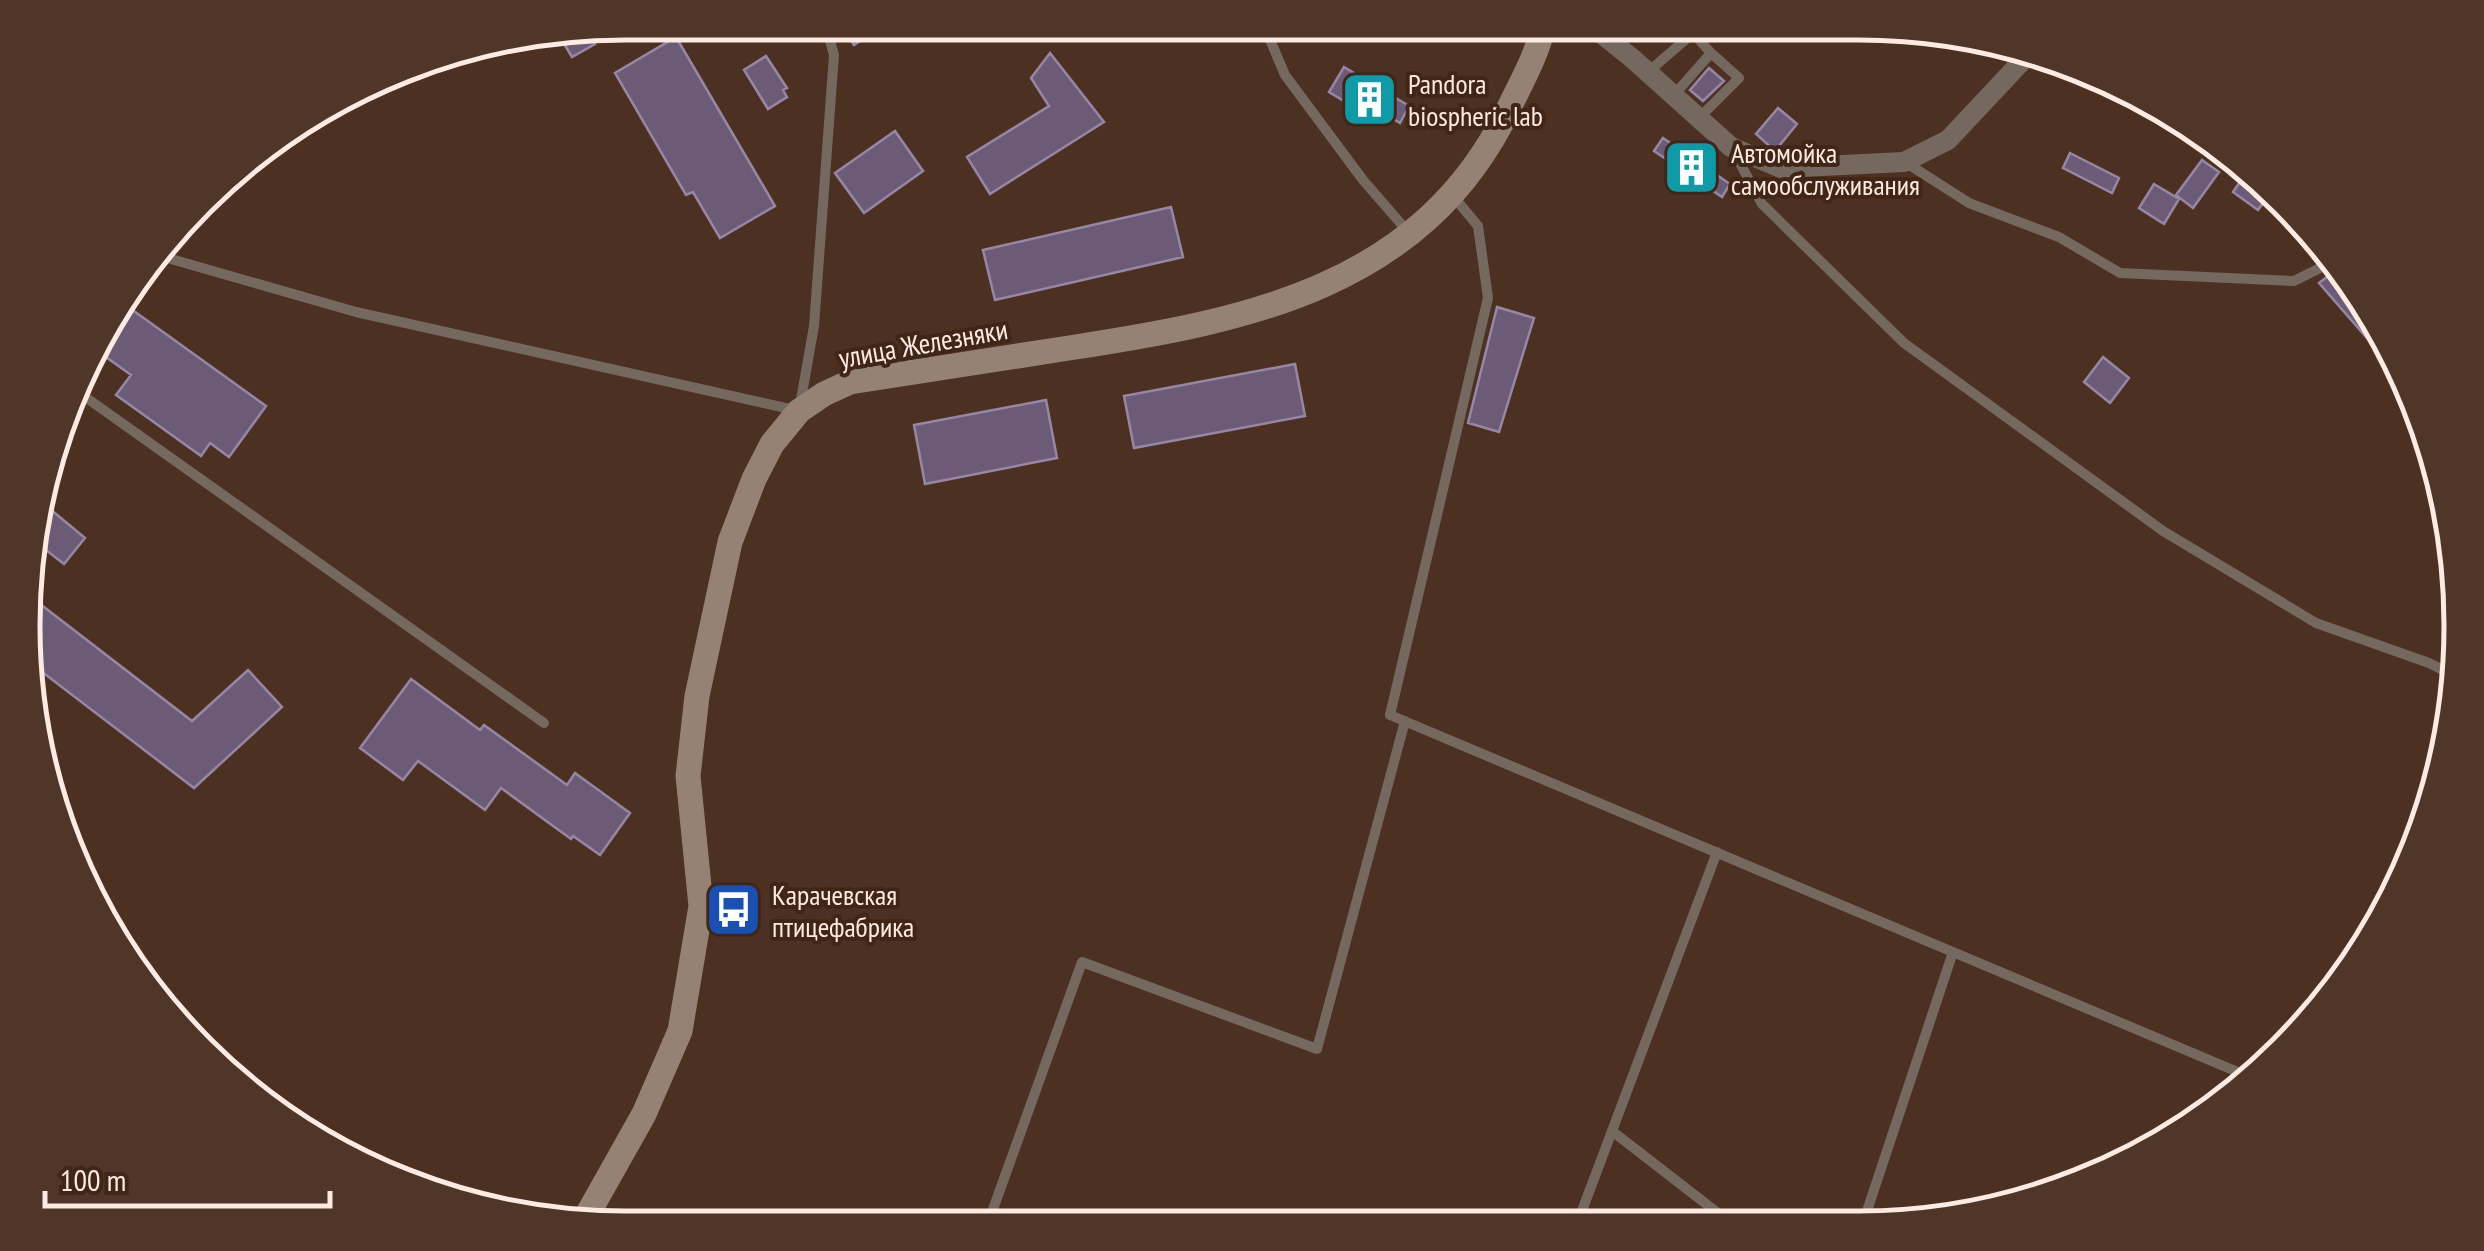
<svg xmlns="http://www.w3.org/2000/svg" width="2484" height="1251" viewBox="0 0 2484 1251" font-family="'PT Sans Narrow',sans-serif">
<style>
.building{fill:#6b5b77;stroke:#9787a5;stroke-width:2.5}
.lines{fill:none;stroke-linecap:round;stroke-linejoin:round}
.lane{stroke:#74685f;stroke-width:10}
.street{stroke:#74685f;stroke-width:20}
.secondary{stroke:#968274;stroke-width:25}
.labels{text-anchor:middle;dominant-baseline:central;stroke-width:8;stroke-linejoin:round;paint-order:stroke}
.poi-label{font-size:28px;fill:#fdeae2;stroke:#412618;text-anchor:start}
.street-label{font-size:28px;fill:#fdeae2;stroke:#412618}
.rim{fill:none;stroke:#fdeae2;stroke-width:5}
</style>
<rect width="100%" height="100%" fill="#4c3022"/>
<!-- building -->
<path class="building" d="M839,23h48l-33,22z
M586,29l9,15 -23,13 -14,-23z
M676,37l99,169 -55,32 -27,-46 -7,3 -71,-122z
M1050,53l54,69 -114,72 -23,-37 82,-51 -18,-28z
M766,56l21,32 -4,2 4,7 -19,12 -24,-39z
M1344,67l65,39 -9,17 -26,-16 -5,9 -40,-24z
M1709,68l15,13 -21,20 -13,-11z
M1778,108l19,16 -22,27 -19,-17z
M895,131l28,40 -59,42 -29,-40z
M1663,138l67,46 -8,13 -68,-46z
M2070,153l49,25 -7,15 -49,-25z
M2202,160l17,12 -26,36 -17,-13z
M2244,176l25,19 -11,15 -25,-18z
M2154,184l25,15 -15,25 -25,-16z
M1171,207l12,50 -188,43 -12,-50z
M2336,270l36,62 -6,5 -47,-54z
M120,301l146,105 -37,51 -19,-14 -9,13 -85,-61 15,-20 -32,-23z
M1497,307l37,11 -35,114 -31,-9z
M2103,357l26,21 -19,25 -26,-21z
M1295,364l10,52 -171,32 -10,-52z
M1046,400l11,58 -132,26 -11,-59z
M38,499l47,39 -21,26 -31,-24z
M31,597l161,124 56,-51 34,37 -88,81 -165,-126z
M411,679l69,51 4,-5 83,60 8,-12 55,40 -30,42 -27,-19 -2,3 -70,-51 -16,22 -67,-49 -15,19 -43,-32z"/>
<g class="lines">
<!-- lane -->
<path class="lane" d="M1263,23l22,52 78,105 46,53
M1648,72l44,-38
M1674,95l37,-42 -26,-29
M1698,119l41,-41 -28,-25
M1734,152l28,52 142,139 259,188 153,92 113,40 28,14
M1905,162l64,41 90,34 61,36 174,8 38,-19
M1453,196l25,30 10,72 -98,417 862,363
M157,255l199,57 443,99 15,-85 20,-271 -9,-32
M81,394l463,329
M1612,1131l120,93
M1863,1223l90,-271
M1577,1224l140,-372
M987,1226l95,-264 235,87 88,-328"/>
<!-- street -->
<path class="street" d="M1588,23l45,36 98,88 50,21 123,-6 44,-22 77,-82"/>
<!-- secondary -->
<path class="secondary" d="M581,1226l63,-112 36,-83 21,-125 -13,-130 9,-80 33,-154 24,-63 18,-35 27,-33 25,-17 26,-12c73,-11 146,-22 219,-34 178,-27 354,-61 440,-240 13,-27 29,-55 35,-85"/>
</g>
<!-- icons -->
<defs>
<symbol id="building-square" viewBox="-11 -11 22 22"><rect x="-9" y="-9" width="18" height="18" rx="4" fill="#0f9aa8" stroke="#412618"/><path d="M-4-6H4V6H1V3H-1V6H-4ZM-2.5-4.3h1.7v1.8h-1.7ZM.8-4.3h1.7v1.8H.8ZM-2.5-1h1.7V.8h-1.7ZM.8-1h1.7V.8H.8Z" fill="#fff"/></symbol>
<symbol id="bus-square" viewBox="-11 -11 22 22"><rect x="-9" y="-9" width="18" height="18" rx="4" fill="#1a4fb4" stroke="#412618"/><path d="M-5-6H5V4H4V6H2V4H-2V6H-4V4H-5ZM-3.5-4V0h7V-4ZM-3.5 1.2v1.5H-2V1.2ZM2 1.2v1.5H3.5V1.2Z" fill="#fff"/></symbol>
</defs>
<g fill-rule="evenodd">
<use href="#building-square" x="1338" y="68" width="63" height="63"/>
<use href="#building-square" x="1660" y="136" width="63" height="63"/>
<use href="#bus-square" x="702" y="878" width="63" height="63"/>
</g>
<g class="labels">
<!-- poi labels -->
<g class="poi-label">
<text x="1408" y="83">Pandora<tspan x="1408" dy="32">biospheric lab</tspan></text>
<text x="1731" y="152">Автомойка<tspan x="1731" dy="32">самообслуживания</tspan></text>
<text x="772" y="894">Карачевская<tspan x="772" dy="32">птицефабрика</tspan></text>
</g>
<!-- street labels -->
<g class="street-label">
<text transform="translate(923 343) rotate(-10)">улица Железняки</text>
</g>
</g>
<!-- crop -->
<path d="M0 0H2484V1251H0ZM625 40H1859A585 585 0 0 1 2444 625V626A585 585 0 0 1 1859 1211H625A585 585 0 0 1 40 626V625A585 585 0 0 1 625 40Z" fill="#503628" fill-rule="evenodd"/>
<path class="rim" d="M625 40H1859A585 585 0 0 1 2444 625V626A585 585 0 0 1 1859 1211H625A585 585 0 0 1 40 626V625A585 585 0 0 1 625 40Z"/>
<!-- scale -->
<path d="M45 1191v15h285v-15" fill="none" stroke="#fdeae2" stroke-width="5"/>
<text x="60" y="1191" font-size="30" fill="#fdeae2" stroke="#412618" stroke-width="8" paint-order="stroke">100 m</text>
</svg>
